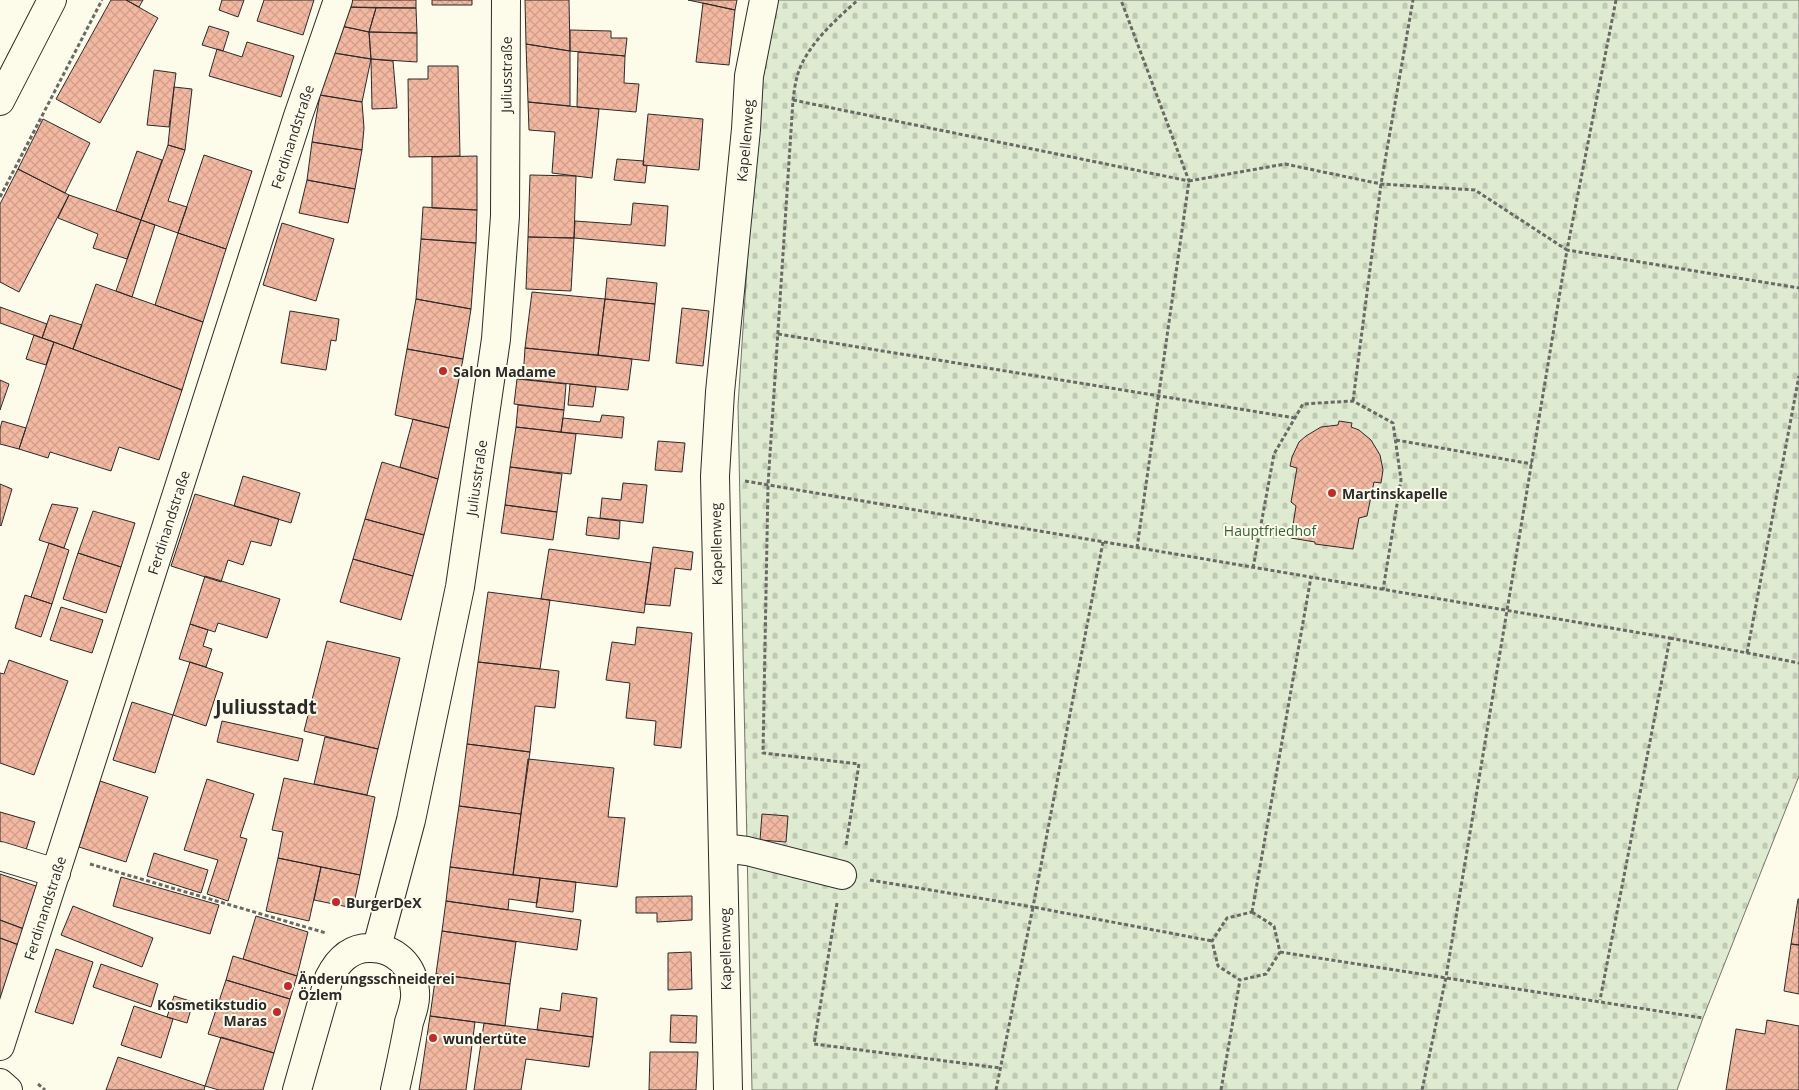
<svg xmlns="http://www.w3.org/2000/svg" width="1799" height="1090" viewBox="0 0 1799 1090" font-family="'Open Sans',sans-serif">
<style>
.cemetery{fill:url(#cemetery-stones);stroke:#74746e}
.building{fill:url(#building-cross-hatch);stroke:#2b2b2b}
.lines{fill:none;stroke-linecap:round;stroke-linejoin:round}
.minor-casing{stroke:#2b2b2b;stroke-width:30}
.major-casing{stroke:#2b2b2b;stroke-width:30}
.path{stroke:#6a6964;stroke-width:3;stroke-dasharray:4 2.5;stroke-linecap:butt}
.minor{stroke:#fdfbea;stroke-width:28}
.major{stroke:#fdfbea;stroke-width:28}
.poi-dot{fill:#c62828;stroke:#fdfbea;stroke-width:2}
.labels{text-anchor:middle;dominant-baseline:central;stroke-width:4;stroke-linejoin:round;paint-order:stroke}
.street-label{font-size:14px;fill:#2b2b2b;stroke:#fdfbea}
.poi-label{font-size:14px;font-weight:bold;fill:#2b2b2b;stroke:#fdfbea;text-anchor:start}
.park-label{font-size:14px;fill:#34623c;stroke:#fdfbea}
.district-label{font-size:19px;font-weight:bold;fill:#2b2b2b;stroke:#fdfbea}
</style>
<defs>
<pattern id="cemetery-stones" width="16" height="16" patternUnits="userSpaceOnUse" patternTransform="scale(1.25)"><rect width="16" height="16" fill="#deebd1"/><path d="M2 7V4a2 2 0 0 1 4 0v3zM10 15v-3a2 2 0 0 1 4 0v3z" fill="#bfcab4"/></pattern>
<pattern id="building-cross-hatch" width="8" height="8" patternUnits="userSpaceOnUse" patternTransform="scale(1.25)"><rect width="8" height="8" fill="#f2b8a0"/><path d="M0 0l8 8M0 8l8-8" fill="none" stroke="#d09e8a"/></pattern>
</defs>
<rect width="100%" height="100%" fill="#fdfbea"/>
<!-- cemetery -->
<path class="cemetery" d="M775,0h1024v776l-96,242 -26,72h-925l-14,-684 21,-325z"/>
<!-- building -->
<path class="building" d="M111,0h15l32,18 -58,105 -44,-24z
M126,0h17l-4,7z
M222,0h22l-6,17 -19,-7z
M264,0h50l-11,35 -46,-14z
M349,0h67v8l-69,-1z
M432,0h40v5h-40z
M525,0h44l1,51 -44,-7z
M688,0h49l-2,10z
M703,3l32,7 -6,55 -33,-3z
M347,7l29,1 -7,24 -28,-6z
M376,8h40l1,25 -48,-1z
M209,26l20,6 -6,19 -21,-6z
M341,26l28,6 2,27 -37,-6z
M570,30l41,1v7h16l-2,18 -55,-5z
M369,32l48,1v29l-46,-3z
M247,42l47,14 -13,41 -72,-21 8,-27 25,8z
M526,44l44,7v55l-42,-4z
M578,52l47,4 -1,27 15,1 -3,28 -59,-5z
M334,53l37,6 -9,43 -42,-7z
M371,59l22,2 4,47 -25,1z
M428,66h30l2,90 -51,1 -1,-78h20z
M154,70l22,3 -7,54 -22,-2z
M174,87l18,2 -7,61 -17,-5z
M320,95l42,7 2,26 -2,22 -50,-8z
M528,102l71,7 -7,69 -40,-5 3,-41 -26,-2z
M648,114l55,5 -4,51 -56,-5z
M43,119l47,24 -25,50 -47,-24z
M312,142l50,8 -7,39 -48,-9z
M168,145l17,5 -17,51 19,6 -9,26 -37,-13z
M137,151l25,9 -21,60 -25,-9z
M204,155l48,16 -26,78 -48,-16z
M477,156v54l-45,-2v-51z
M617,159l27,2 -1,4 4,1 -2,17 -31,-3z
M18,169l51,26 -50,97 -19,-10v-78z
M530,175l46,1 -2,62 -46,-1z
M307,180l48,9 -7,34 -49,-10z
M69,195l72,25 -14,39 -34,-11 5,-14 -40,-16z
M633,203l35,3 -3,40 -91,-8 1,-17 56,4z
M423,207l54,3 -1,33 -55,-4z
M141,220l14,5 -23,72 -16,-6z
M282,223l52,16 -18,62 -53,-16z
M178,233l48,16 -23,73 -48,-17z
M528,237l46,1 -3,53 -45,-2z
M421,239l55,4 -5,66 -55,-10z
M607,278l50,5 -2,21 -50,-5z
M96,284l107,38 -21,68 -109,-41z
M532,292l73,7 -7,56 -73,-7z
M416,299l55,10 -8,50 -56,-10z
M605,299l50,5 -6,57 -51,-6z
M0,307l47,17 -5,14 -42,-15z
M682,308l27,3 -6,55 -27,-3z
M290,311l49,8 -3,22 -5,-1 -5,30 -45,-7z
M50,315l32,10 -9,24 -31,-11z
M34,335l20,7 -8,23 -20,-6z
M54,342l128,48 -23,70 -40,-13 -8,24 -61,-19 -2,6 -29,-9z
M525,348l107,11 -4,31 -105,-11z
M407,349l56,10 -14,69 -54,-13z
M517,379l49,5 -2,26 -50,-6z
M0,380l9,4 -9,26z
M570,384l26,3 -3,20 -25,-2z
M518,405l46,5 -3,22 -45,-5z
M602,415l22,2 -2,21 -61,-6 2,-14 37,4z
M413,419l36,9 -11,51 -38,-12z
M2,421l24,7 -7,21 -19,-5v-15z
M1339,421l13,2 -1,4 8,3 12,10 9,15 3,15 -2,13 -7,-1 -7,34 -8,2 -6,31 -38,-5v-2l-24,-4 5,-32 -5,-4 6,-34 -7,-2 2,-9 7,-15 7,-6 15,-9 17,-2z
M516,427l60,7 -5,40 -61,-7z
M658,441l27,2 -3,29 -27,-2z
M382,462l56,17 -14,56 -59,-16z
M510,467l52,7 -5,38 -52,-7z
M243,476l57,17 -9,30 -57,-17z
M623,483l24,2 -4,38 -43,-5 2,-20 19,2z
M0,484l12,5 -11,37 -1,-1z
M195,494l84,25 -8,27 -20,-5 -8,24 -15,-5 -7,22 -50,-16z
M52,504l26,4 -14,40 -25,-8z
M505,505l52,7 -4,28 -52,-7z
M93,511l42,12 -14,44 -43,-14z
M588,517l32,4 -1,18 -33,-4z
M365,519l59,16 -11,41 -60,-17z
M49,543l20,7 -17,54 -21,-7z
M653,547l40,5 -2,18 -16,-2 -5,38 -25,-2z
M549,549l102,14 -7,50 -103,-14z
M78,553l43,14 -15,46 -43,-14z
M353,559l60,17 -12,44 -61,-18z
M205,576l75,23 -13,39 -49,-15 -3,9 -25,-8z
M488,592l62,8 -10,69 -62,-7z
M25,595l27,9 -11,33 -26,-9z
M61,607l42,13 -11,33 -42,-13z
M190,624l18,6 -5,16 9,3 -6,18 -27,-8z
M637,627l55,6 -11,115 -27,-3 2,-24 -30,-3 4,-35 -24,-3 6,-38 23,3z
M327,641l73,17 -22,91 -74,-18z
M9,660l59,21 -34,94 -34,-12v-90l4,1z
M190,662l33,11 -17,53 -33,-11z
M478,662l81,9 -4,37 -20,-2 -5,46 -63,-8z
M132,702l41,13 -18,58 -42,-13z
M222,721l81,18 -5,22 -81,-19z
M325,737l53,12 -11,46 -53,-11z
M467,744l63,8 -9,62 -62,-8z
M528,759l86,9 -6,49 17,1 -8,69 -104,-12z
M284,778l91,19 -15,78 -82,-17 5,-26 -11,-2z
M207,779l47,15 -14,43 7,2 -19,62 -21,-7 11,-34 -34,-10z
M100,781l48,16 -22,65 -47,-15z
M459,806l62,8 -8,61 -63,-8z
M0,812l35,10 -9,28 -26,-8z
M762,814l26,2 -2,26 -26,-2z
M154,853l54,17 -7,23 -54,-17z
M278,858l43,9 -12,54 -43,-10z
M321,867l39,8 -7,33 -39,-8z
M450,867l90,11 -3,25 -28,-4 -1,11 -62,-9z
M0,874l39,13 -15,42 -24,-9z
M121,877l98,28 -9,29 -97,-28z
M540,878l36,4 -3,30 -37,-5z
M692,896v24l-35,2v-9h-21v-16z
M1798,899h1v46l-8,-1z
M446,901l135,19 -4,30 -135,-19z
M73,906l80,32 -11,29 -81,-32z
M256,916l52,16 -11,44 -54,-17z
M0,920l24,9 -5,16 -19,-7z
M442,931l74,11 -6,42 -74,-10z
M0,938l19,7 -19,54z
M1791,944l8,1v49l-15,-3z
M56,949l37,13 -20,62 -38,-12z
M691,952l1,37 -24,1v-37z
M233,956l64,20 -7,23 -64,-19z
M101,964l57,20 -7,23 -58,-20z
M436,974l74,10 -5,42 -75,-10z
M226,980l64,19 -16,54 -66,-19z
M562,993l35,5 -4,39 -56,-7 3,-22 20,3z
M174,996l19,6 -6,21 -20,-6z
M134,1006l39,13 -12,39 -40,-13z
M671,1015l26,1 -1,27 -26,-1z
M430,1016l45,6 -9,68h-47z
M1767,1020l32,6v64h-73l10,-61 29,5z
M484,1023l109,14 -4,30 -63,-8 -5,31h-47z
M221,1037l53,16 -11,37h-44l-14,-4z
M650,1052h48l-2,38h-47z
M118,1057l87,29 -1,4h-98z"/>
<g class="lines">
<defs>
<g id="minor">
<path d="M0,101l52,-101"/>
<path d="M723,848l24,3 95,24"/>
<path d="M0,856l56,17"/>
<path id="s1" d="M377,947l34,-127 49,-233 36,-248 9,-123 1,-216"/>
<path id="s2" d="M0,1046l298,-930 40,-116"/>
<path d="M297,1090l32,-112c8,-16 20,-30 40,-30 26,-1 45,18 46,44 1,10 -3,21 -6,30 -4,23 -9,45 -14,68"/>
<path id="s3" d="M728,1090l-13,-614 5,-84 26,-263 3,-53 15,-76"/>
</g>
<path id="major" d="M0,1083l8,7"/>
</defs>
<!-- minor casing -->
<use href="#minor" class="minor-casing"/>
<!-- major casing -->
<use href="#major" class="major-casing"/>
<!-- path -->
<path class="path" d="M1616,0l-49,250 232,38
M793,100l396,81 -68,-181
M0,197l102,-197
M778,334l517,84
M1353,401l28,-217 32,-184
M1396,440l136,24
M745,481l925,157 -70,362
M1137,548l52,-367 96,-17 96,20 94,6 92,60 -121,727 -24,113
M1253,568l21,-114 29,-50 50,-3 40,22 8,57 -18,110
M1670,638l129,25
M1747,653l52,-277
M846,845l13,-81 -96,-11 5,-268 25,-385c1,-7 2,-16 4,-23 7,-29 39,-58 61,-77
M90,864l236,69
M870,880l163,27 70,-365
M837,903l-23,141 186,24
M1252,912l59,-335
M1252,912l22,14 6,26 -14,22 -26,6 -22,-14 -6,-25 15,-23z
M1280,952l423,66
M38,1084l7,6
M996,1090l37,-183 179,34
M1221,1090l19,-110"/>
<!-- minor -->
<use href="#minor" class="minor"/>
<!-- major -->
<use href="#major" class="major"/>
</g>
<!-- markers -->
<g class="poi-dot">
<circle cx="443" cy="371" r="5"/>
<circle cx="1332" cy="493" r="5"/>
<circle cx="336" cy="902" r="5"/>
<circle cx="288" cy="986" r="5"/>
<circle cx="277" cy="1012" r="5"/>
<circle cx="433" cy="1038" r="5"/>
</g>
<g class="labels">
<!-- street labels -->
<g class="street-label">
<text stroke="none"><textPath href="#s1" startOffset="885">Juliusstraße</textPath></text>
<text stroke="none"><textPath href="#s2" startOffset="955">Ferdinandstraße</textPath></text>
<text stroke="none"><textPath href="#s3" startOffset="951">Kapellenweg</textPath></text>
<text stroke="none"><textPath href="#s1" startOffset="480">Juliusstraße</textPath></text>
<text stroke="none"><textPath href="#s2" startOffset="550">Ferdinandstraße</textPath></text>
<text transform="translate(716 544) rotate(-91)">Kapellenweg</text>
<text stroke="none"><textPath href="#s2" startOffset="145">Ferdinandstraße</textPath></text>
<text transform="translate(725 949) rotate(-91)">Kapellenweg</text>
</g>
<!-- poi labels -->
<g class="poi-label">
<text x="453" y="371">Salon Madame</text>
<text x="1342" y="493">Martinskapelle</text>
<text x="346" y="902">BurgerDeX</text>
<text x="298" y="978">Änderungsschneiderei<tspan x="298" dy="16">Özlem</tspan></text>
<text x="267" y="1004" text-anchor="end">Kosmetikstudio<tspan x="267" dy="16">Maras</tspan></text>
<text x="443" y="1038">wundertüte</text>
</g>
<!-- park labels -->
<g class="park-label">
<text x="1270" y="530">Hauptfriedhof</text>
</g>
<!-- district labels -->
<g class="district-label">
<text x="266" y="707">Juliusstadt</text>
</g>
</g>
</svg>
